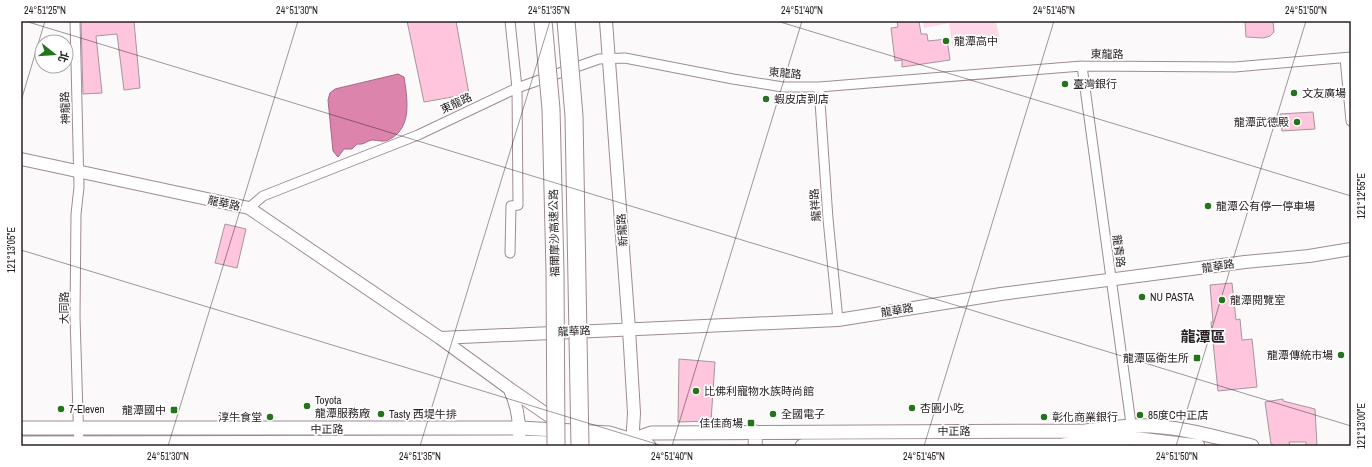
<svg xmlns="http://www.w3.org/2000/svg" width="1372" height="467" viewBox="0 0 1372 467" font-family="'Archivo Narrow','Noto Sans TC',sans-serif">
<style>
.green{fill:#fed8e8}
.water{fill:#dd84ac;stroke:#a76784}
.building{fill:#fec5dd;stroke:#a6959c}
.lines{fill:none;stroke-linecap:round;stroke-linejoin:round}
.minor-casing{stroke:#9d8c93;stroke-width:11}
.tertiary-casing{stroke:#9d8c93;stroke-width:14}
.secondary-casing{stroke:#9d8c93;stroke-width:15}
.minor{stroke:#fff;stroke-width:9}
.tertiary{stroke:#fff;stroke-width:12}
.secondary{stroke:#fff;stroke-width:13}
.motorway-bridge-casing{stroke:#9d8c93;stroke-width:19;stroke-linecap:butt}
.motorway-bridge{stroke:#fff;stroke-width:17}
.ticks{fill:none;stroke:#292225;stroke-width:1;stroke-opacity:0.45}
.poi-dot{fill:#24741c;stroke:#fff;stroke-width:1.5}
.labels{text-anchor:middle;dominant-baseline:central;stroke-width:3.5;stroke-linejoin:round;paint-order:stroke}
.poi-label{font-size:11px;fill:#292225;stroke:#fff;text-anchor:start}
.street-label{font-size:11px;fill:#292225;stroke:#fff}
.district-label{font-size:15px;font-weight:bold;fill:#292225;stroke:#fff}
.neatline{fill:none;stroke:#292225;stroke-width:1.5}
.ticks-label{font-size:10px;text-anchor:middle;fill:#292225}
</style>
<rect width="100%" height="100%" fill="#fcf9fa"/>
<!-- green -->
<path class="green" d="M923,21h73l4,19 -47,8 -4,-25 -25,5z"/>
<!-- water -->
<path class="water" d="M398,74l6,3c3,20 9,50 -14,62 -6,4 -12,1 -18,1 -6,1 -7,5 -15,4l-5,5h-8l-6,8 -5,-6 -5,-51 2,-7 5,-4z"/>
<!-- building -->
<path class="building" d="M81,21h53l6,67 -16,2 -7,-56 -21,2 6,57 -19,1z
M407,21h49l13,73 -45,8z
M897,21h22l2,13h6l1,7 19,-2 3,21 -48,7v-7l-7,1 -4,-33 7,-1z
M1245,21h28l1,11 -4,4 -7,2 -17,-1z
M1313,112l2,17 -33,2 -2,-17z
M225,224l21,5 -9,39 -22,-5z
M1232,283l4,37 4,-1 2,21 10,-1 5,48 -39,4 -7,-69h2l-3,-37z
M679,359l36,3 -4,59 -33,1z
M1283,399v2l32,8 2,37h-11v-4h-17l1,4h-13l-6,-2 -6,-42z"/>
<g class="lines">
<defs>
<path id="minor" d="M75,21l4,166 -3,27 -1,103 4,129
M510,21l7,67 1,117 -7,1 -1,47
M1345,58l6,63
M1082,66l50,365
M819,87l9,132 10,101
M249,208l14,-12 155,-61 99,-47 82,-29 26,-1 108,21 50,8h36l263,-21 153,1 116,-10"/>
<path id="tertiary" d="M606,21l23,308 5,84 -2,33
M21,159l228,49 191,130 70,51 45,31 3,6
M440,338l398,-18 163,-26 244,-32 64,-6 42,-7
M510,390c8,17 10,34 9,52"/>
<path id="secondary" d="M21,428h499l89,5 23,7 19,-7 434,-2c15,-2 30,-4 46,-5 40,-2 82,10 121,20
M21,443l498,-1 90,3 23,-5 17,6
M755,446l1,-14
M802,446l260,-1 69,-7 67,8"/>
</defs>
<!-- minor casing -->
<use href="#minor" class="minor-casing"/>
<!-- tertiary casing -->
<use href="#tertiary" class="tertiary-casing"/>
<!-- secondary casing -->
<use href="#secondary" class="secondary-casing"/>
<!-- minor -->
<use href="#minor" class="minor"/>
<!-- tertiary -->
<use href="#tertiary" class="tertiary"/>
<!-- secondary -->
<use href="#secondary" class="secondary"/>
<defs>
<path id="motorway-bridge" d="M543,21l8,88 4,162 1,175
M566,21l8,95 6,330"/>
</defs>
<!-- motorway-bridge casing -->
<use href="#motorway-bridge" class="motorway-bridge-casing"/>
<!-- motorway-bridge -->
<use href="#motorway-bridge" class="motorway-bridge"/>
</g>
<!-- ticks -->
<path class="ticks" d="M25,21l1326,405M777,21l574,175M21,101l24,-80M21,250l642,196M168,446l130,-425M420,446l130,-425M672,446l130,-425M924,446l130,-425M1176,446l130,-425"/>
<!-- markers -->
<g class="poi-dot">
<circle cx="946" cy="41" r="4"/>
<circle cx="1065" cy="84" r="4"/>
<circle cx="1294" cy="93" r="4"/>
<circle cx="766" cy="99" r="4"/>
<circle cx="1297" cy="122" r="4"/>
<circle cx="1208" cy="206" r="4"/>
<circle cx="1142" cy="297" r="4"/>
<circle cx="1222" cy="300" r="4"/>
<circle cx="1341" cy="355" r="4"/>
<rect x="1193" y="354" width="8" height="8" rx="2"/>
<circle cx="696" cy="391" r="4"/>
<circle cx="307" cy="406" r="4"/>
<circle cx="912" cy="408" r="4"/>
<circle cx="61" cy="409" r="4"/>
<rect x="170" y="406" width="8" height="8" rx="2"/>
<circle cx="381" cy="414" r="4"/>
<circle cx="773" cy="414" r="4"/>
<circle cx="1140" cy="415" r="4"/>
<circle cx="270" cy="417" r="4"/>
<circle cx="1044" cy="417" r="4"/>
<rect x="747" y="419" width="8" height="8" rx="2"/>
</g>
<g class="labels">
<!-- poi labels -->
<g class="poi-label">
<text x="954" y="41">龍潭高中</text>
<text x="1073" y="84">臺灣銀行</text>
<text x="1302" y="93">文友廣場</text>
<text x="774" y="99">蝦皮店到店</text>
<text x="1289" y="122" text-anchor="end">龍潭武德殿</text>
<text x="1216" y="206">龍潭公有停一停車場</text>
<text x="1150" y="297">NU PASTA</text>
<text x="1230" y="300">龍潭閱覽室</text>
<text x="1333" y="355" text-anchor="end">龍潭傳統市場</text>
<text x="1189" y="358" text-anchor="end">龍潭區衛生所</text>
<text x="704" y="391">比佛利寵物水族時尚館</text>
<text x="315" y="400">Toyota<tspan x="315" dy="13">龍潭服務廠</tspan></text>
<text x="920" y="408">杏園小吃</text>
<text x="69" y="409">7-Eleven</text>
<text x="166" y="410" text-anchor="end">龍潭國中</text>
<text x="389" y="414">Tasty 西堤牛排</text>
<text x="781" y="414">全國電子</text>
<text x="1148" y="415">85度C中正店</text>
<text x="262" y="417" text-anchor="end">淳牛食堂</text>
<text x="1052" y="417">彰化商業銀行</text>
<text x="743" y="423" text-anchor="end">佳佳商場</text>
</g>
<!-- street labels -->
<g class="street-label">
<text transform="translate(1107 54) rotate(1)">東龍路</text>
<text transform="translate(785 73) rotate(5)">東龍路</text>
<text transform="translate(456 103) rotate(-25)">東龍路</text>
<text transform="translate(65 108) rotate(-92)">神龍路</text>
<text transform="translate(224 203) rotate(12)">龍華路</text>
<text transform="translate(815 205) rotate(-94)">龍祥路</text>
<text transform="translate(622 230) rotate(-94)">新龍路</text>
<text transform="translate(554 233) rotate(-91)">福爾摩沙高速公路</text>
<text transform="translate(1119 251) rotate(82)">龍青路</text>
<text transform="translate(1218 266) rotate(-9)">龍華路</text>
<text transform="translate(64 308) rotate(-90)">大同路</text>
<text transform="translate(897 310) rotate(-10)">龍華路</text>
<text transform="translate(574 331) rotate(-3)">龍華路</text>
<text x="327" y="429">中正路</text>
<text x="954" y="431">中正路</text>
</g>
<!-- district labels -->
<g class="district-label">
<text x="1203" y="336">龍潭區</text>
</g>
</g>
<!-- border -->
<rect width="1372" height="467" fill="none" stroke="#ffffff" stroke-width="44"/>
<!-- north arrow -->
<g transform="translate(54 54) rotate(107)"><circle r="19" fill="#ffffff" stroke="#a9a7a8"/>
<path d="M0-3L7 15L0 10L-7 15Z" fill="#24741c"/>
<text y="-6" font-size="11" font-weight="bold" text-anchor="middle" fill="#292225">北</text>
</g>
<rect x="22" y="22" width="1328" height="423" class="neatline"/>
<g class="ticks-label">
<text x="45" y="14">24°51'25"N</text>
<text x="297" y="14">24°51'30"N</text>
<text x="549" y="14">24°51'35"N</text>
<text x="802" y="14">24°51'40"N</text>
<text x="1054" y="14">24°51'45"N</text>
<text x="1306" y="14">24°51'50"N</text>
<text transform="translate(1361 196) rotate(-90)" y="4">121°12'55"E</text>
<text transform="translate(11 250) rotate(-90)" y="4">121°13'05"E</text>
<text transform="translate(1361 426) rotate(-90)" y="4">121°13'00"E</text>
<text x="168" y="460">24°51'30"N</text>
<text x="420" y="460">24°51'35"N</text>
<text x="672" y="460">24°51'40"N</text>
<text x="924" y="460">24°51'45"N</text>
<text x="1177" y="460">24°51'50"N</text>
</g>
</svg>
